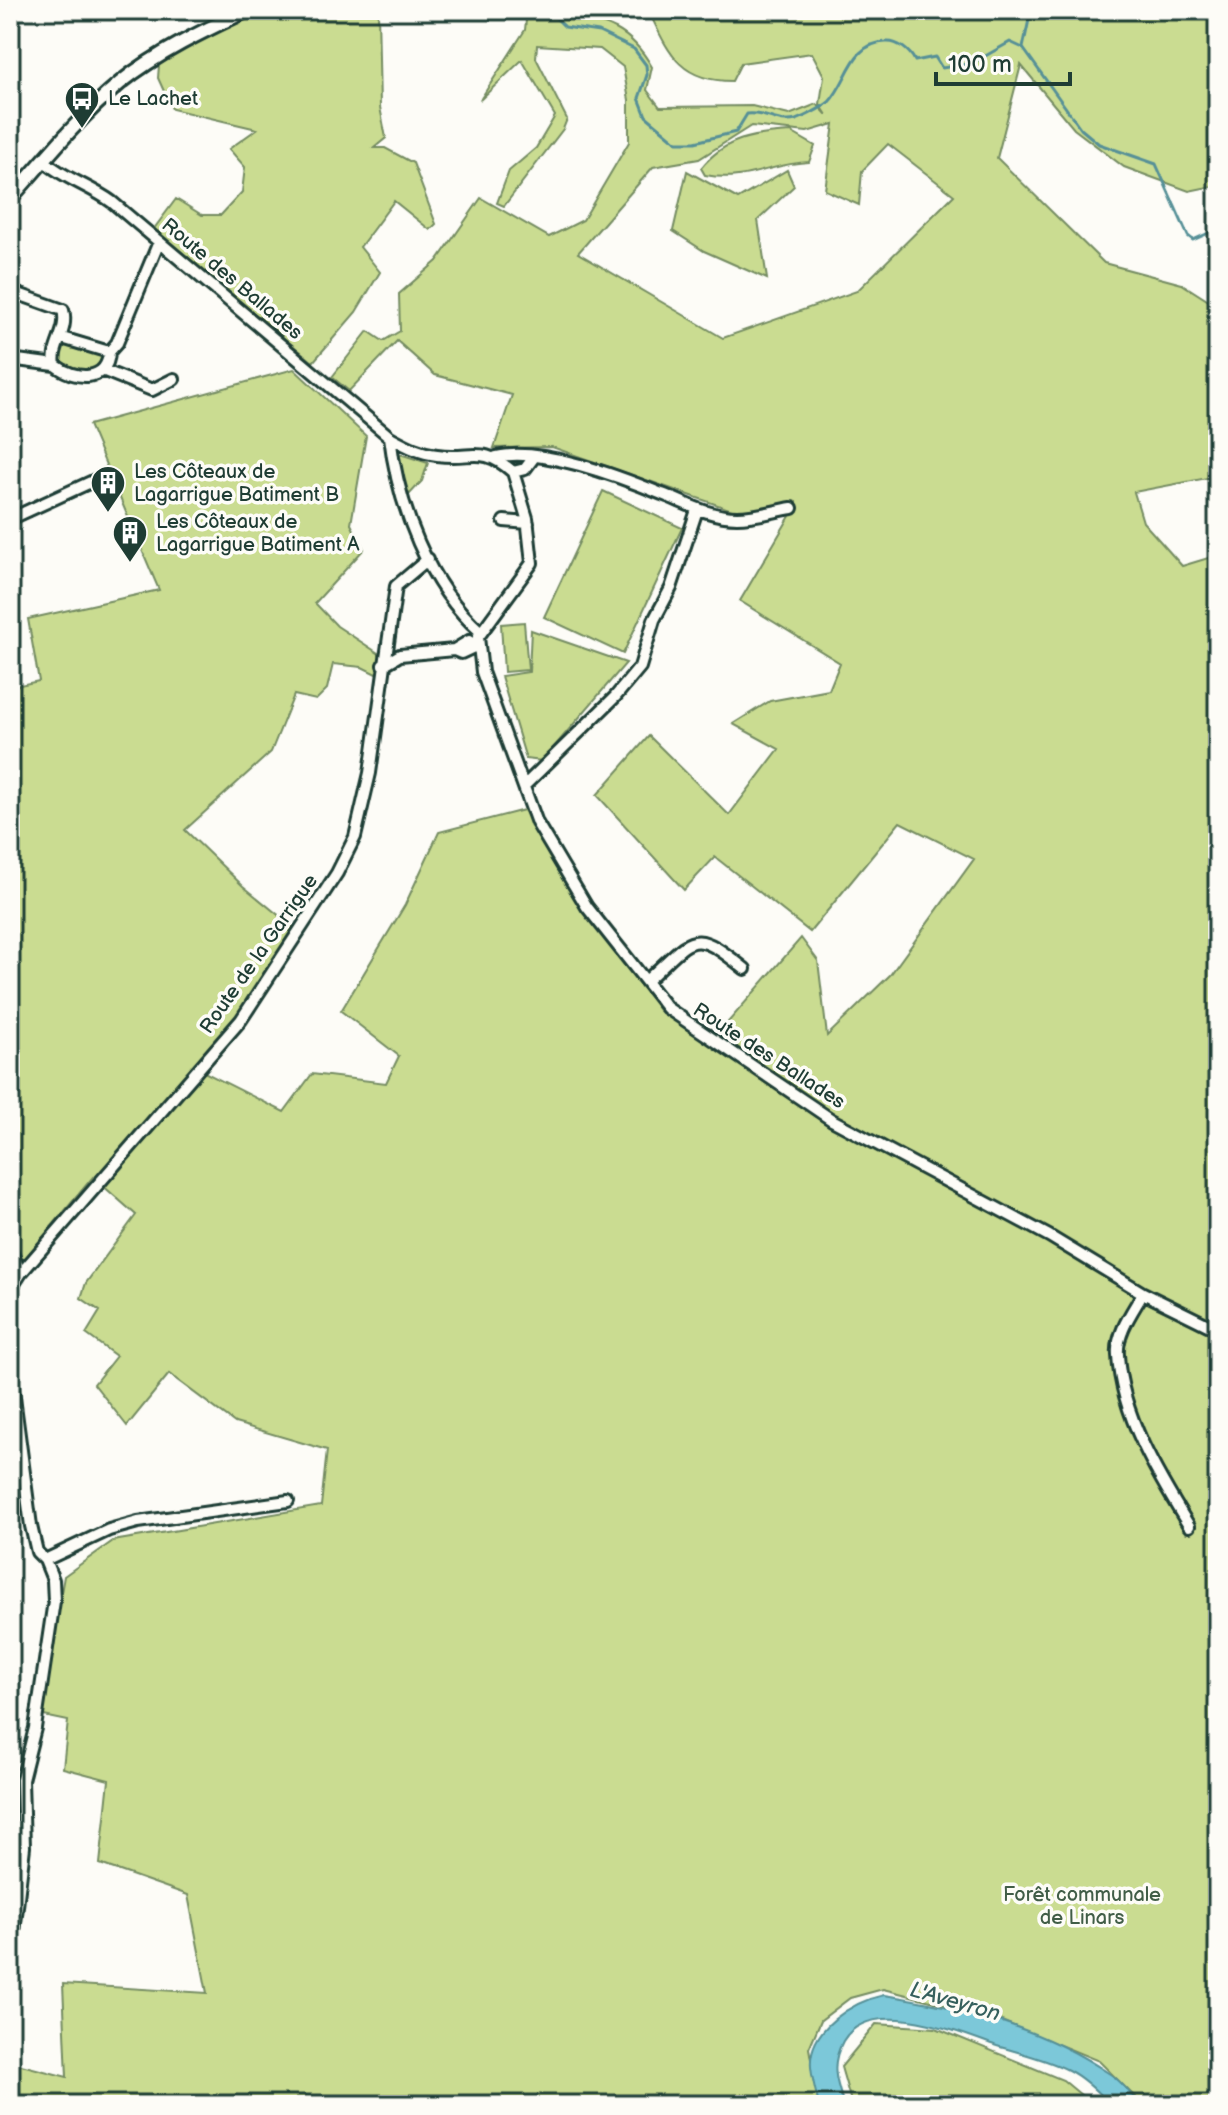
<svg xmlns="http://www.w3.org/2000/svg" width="1228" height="2115" viewBox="0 0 1228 2115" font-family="'Balsamiq Sans',sans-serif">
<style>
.green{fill:#cadc91;stroke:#748c62;stroke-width:2;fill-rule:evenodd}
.water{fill:#7bc8d9;stroke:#569097;stroke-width:2}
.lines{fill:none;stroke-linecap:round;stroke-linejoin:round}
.stream{stroke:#569097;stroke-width:3}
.minor-casing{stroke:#1f3d34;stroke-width:16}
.tertiary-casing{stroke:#1f3d34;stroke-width:18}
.minor{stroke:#fdfcf7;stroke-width:10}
.tertiary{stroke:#fdfcf7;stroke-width:12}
.labels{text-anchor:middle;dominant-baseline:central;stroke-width:7;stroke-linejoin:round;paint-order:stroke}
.poi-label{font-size:20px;fill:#1f3d34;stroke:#fdfcf7;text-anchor:start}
.street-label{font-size:20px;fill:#1f3d34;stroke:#fdfcf7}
.park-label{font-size:20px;fill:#415d47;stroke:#fdfcf7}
.water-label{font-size:22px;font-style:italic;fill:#36605d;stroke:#fdfcf7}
</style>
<rect width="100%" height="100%" fill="#fdfcf7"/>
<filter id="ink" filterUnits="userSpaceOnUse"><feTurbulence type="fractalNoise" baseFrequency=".0125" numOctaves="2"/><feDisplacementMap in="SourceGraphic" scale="16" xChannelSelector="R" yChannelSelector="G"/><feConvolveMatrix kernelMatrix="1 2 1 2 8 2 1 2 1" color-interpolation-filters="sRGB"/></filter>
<g filter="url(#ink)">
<!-- green -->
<path class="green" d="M259,10l119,1 2,96 6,31 -12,10h11l28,15 23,61 -6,6 -36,-29 -34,46 20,25 -24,40 -43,50 -160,-132 23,-31 26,16h19l21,-23 3,-25 -16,-18 28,-20 -85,-20 -14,-31 1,-13 50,-32z
M527,10h34l4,4c42,9 65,14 87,53l-5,23 13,17 92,-1 37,9 28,-11 10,11 -7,-11 4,-28 -12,-23 -71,10 -9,18c-53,0 -63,-28 -84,-71h570v175l-29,6 -65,-24 -50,-38 -53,-64 -24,93 107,105 78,21 36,23v169l-84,16 9,30 39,44 36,-11v1550h-75l-44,-44 -112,-46 -104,-26 -33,9 -29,22 -12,28 10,57h-809v-43l57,15 -4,-93 144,9 -19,-98 -88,-31 9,-84 -46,-12 5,-47 -29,-6 25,-139 49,-35 208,-35 6,-56 -92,-27 -66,-49 -42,52 -33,-42 22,-28 -30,-22 14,-23 -19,-13 5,-15 50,-68 -43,-38 -70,84 -13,-29v-545l29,-6 -11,-62 131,-29 -70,-165 205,-56 72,67 -15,88 13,25 -49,54 22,23 44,29 -3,20 -16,-8 -29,-3 -6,25 -11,11 -22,-5 -23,57 -86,78 58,56 50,41 -49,91 -42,53 82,41 28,-38 74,9 13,-27 -58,-45 64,-106 34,-73 85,-22 46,81 89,119 51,33 91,-105 17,23 9,75 63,-61 84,-116 -74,-37 -90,110 -95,-75 -31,33 -87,-95 52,-59 80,79 50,-66 -46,-25 37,-23 59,-11 11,-27 -100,-62 53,-90 -61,-1 -180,-63 -58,1 18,-53 -77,-20 -38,-34 -48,50 -17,-14 36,-46 15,10 17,-10 -1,-37 38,-33 44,-63 68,39 34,-17 46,-78v-42l-6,-33 -23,-18 -63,-4 -1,13 31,61 -4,10 -59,77 -7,-3 12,-32 27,-23 19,-32 -33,-56 -42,40 45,-70zM834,124l-9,66 34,15 3,-34 26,-27 66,51 -97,96 -134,47 -145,-85 75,-86 46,-8 52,-33 56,6z
M791,132l24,14 -6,16c-39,1 -62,21 -104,13l-4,-7c24,-30 53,-34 90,-36z
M787,170l7,16 -36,34 9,59 -63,-28 -31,-20 14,-60 51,28z
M70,343l28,9 6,5 -5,14 -13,1 -27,-9 2,-17z
M397,453l31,10 -6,18 -14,15 -6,-3z
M603,491l79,37 -59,126 -79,-37z
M524,622l4,48 -24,2 -3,-48z
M531,630l95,33 -84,98 -16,-2 -25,-83 28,-4z
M876,2024l60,4 127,52 30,25h-241l-11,-38z"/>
<!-- water -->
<path class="water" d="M884,1995c79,12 159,33 226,79 12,7 21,21 30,31h-30c-12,-13 -26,-27 -42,-35 -22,-11 -48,-17 -71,-24 -39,-14 -127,-51 -154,-5 -13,24 -7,40 1,64h-25c-3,-12 -7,-26 -8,-38 -3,-38 41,-65 73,-72z"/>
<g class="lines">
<!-- stream -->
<path class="stream" d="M548,10l17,17 34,5 35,17 12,16 1,10 -8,23 7,18 31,26h18l41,-10 11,-18c18,-3 31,11 49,6 8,-3 26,-12 33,-18 20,-21 21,-59 57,-60 12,-1 24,9 29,19l20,-4 7,11 31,-5 37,-21 13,6 58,81 18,15 57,20 32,72 5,4 18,-8 7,2
M1023,48l8,-38"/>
<defs>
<path id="minor" d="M44,161c21,18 46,25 68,41l278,235c15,8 29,16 47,18 36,5 44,-11 76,17
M10,291l53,19c6,21 -12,36 -8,55 19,15 53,18 54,-13l8,-9 42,-101
M62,338l47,14
M10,359l45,6
M105,371l47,19 22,-11
M390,437c8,68 38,149 91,195
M496,457c43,-11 125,20 166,37 24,9 48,23 75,23 18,0 37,-6 55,-9
M513,472l14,46 5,45 -54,74 4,35 55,151 50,84 80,101 165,112 217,116 94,57 75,37
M513,472l12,-3 9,-12
M10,519l96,-44
M504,521l24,2
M454,650l15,-9 7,5
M383,665l17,-10 54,-5 7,3 15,-7
M525,785l90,-88 25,-30 14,-47 17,-32 26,-78
M646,981c49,-44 44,-56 99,-12
M10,1250l11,23 -11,17
M21,1273l220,-253 96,-147 18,-36 15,-64 26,-187 32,-27
M1143,1293c-10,18 -27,40 -25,62 3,60 41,122 71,171
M10,1367l21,159 6,26 8,8 8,20 1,21 -19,127 -13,52 2,67 -14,119
M45,1560l64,-30 29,-8 150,-21"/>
<path id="tertiary" d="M10,199c35,-40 69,-82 110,-116 37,-30 85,-53 128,-73"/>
</defs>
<!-- minor casing -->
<use href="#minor" class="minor-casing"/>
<!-- tertiary casing -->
<use href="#tertiary" class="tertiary-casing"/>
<!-- minor -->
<use href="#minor" class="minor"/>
<!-- tertiary -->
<use href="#tertiary" class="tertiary"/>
</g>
</g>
<!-- icons -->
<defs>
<symbol id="bus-pin" viewBox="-11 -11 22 30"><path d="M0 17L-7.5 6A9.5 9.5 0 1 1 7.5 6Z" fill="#1f3d34" stroke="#fdfcf7"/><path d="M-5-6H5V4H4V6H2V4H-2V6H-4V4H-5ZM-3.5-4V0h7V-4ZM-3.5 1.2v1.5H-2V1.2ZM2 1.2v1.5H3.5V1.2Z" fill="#fff"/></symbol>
<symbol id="building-pin" viewBox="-11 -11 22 30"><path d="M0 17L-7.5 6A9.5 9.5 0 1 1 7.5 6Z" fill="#1f3d34" stroke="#fdfcf7"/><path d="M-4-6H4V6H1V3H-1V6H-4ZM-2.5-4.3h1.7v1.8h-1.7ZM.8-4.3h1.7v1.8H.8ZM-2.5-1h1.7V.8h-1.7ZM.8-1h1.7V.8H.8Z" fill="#fff"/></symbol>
</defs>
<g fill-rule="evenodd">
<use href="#bus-pin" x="62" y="79" width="40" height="54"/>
<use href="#building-pin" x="88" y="463" width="40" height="54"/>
<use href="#building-pin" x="110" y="513" width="40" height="54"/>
</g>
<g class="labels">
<!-- poi labels -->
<g class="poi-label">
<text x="108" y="99">Le Lachet</text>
<text x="134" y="472">Les Côteaux de<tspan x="134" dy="23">Lagarrigue Batiment B</tspan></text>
<text x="156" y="522">Les Côteaux de<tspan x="156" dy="23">Lagarrigue Batiment A</tspan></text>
</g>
<!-- street labels -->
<g class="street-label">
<text transform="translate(232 279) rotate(40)">Route des Ballades</text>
<text transform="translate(259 954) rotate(-55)">Route de la Garrigue</text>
<text transform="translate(769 1056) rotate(33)">Route des Ballades</text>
</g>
<!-- park labels -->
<g class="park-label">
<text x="1082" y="1895">Forêt communale<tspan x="1082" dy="23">de Linars</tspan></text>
</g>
<!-- water labels -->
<g class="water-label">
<text transform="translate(955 2002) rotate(16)">L'Aveyron</text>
</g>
</g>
<!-- margin -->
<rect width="1228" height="2115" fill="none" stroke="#fdfcf7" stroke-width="40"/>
<rect x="20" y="20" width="1188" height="2075" fill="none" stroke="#1f3d34" stroke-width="3" filter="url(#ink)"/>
<!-- scale -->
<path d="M936 72v12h134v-12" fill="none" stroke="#1f3d34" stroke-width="4"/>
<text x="948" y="72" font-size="24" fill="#1f3d34" stroke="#fdfcf7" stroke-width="6" paint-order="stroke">100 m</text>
</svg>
